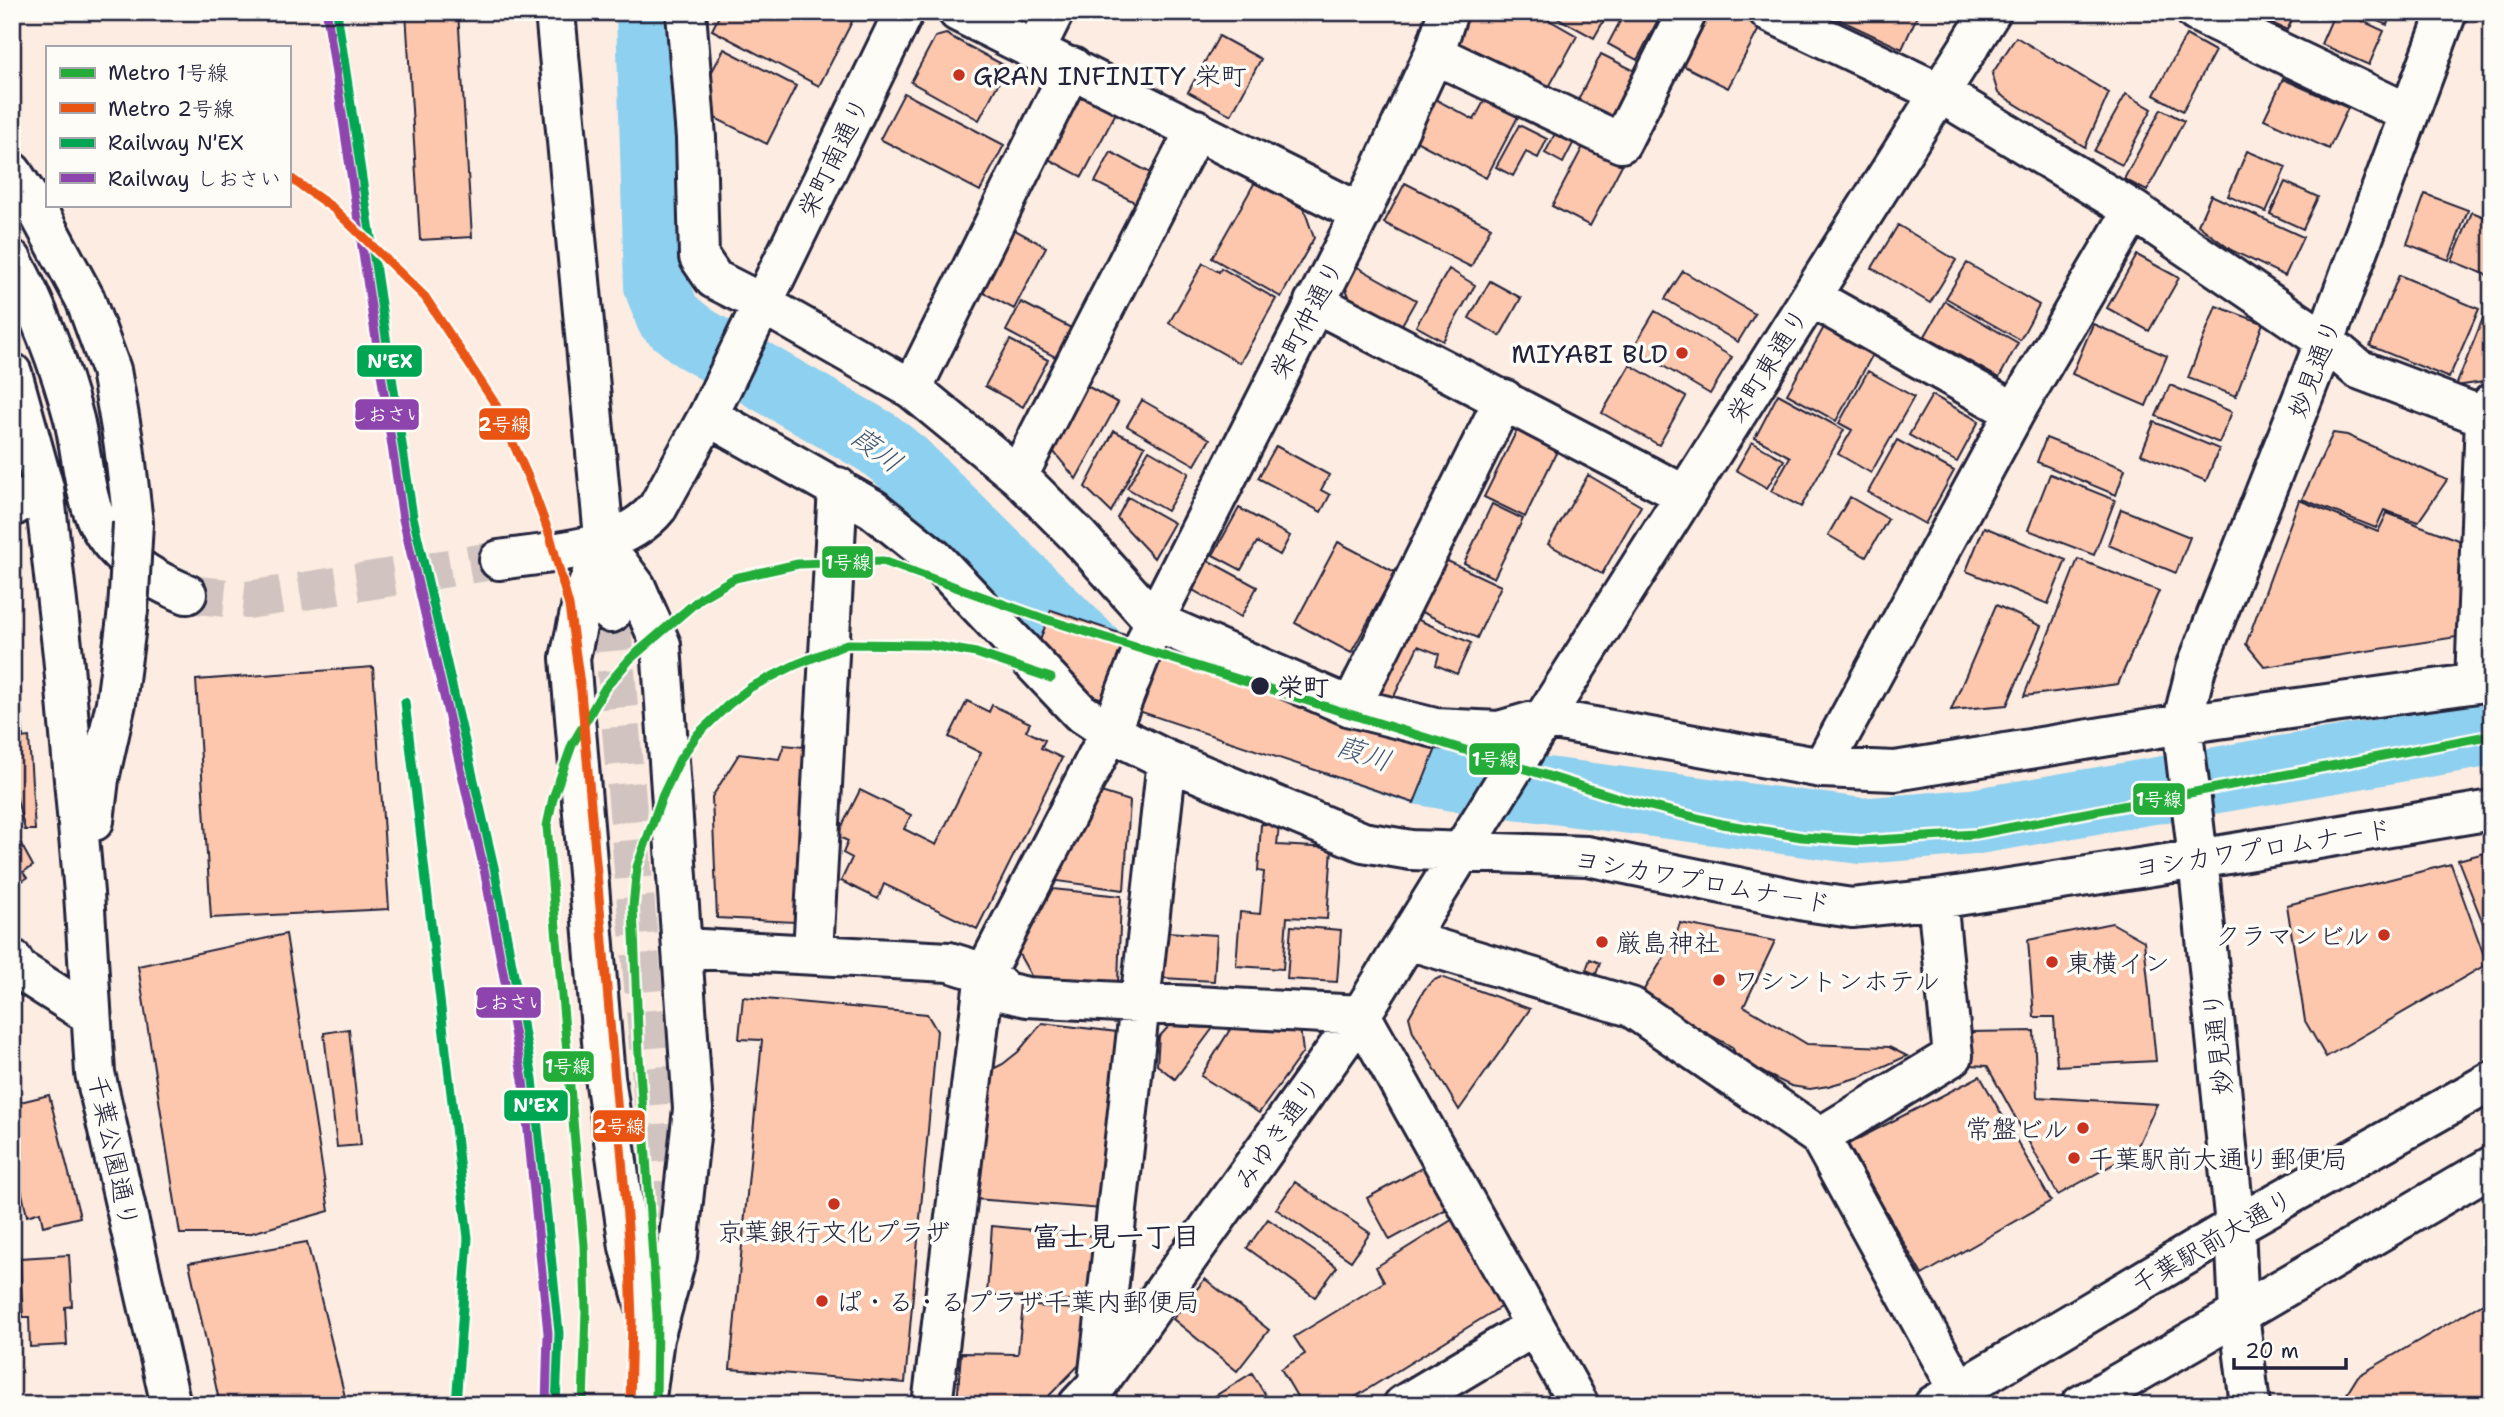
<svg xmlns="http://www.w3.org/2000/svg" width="2504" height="1417" viewBox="0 0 2504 1417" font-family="'Shantell Sans','Klee One',sans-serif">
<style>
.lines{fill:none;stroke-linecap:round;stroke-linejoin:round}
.river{stroke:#8ed0ef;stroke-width:66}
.building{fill:#fcc7ad;stroke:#22223b;stroke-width:2}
.minor-tunnel{stroke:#d1c4c0;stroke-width:38;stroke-dasharray:38 19;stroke-linecap:butt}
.minor-casing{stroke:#22223b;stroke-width:44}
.highway-casing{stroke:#22223b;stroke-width:44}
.minor{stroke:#fdfcf7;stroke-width:38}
.highway{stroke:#fdfcf7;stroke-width:38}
.minor-bridge-casing{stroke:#22223b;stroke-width:44;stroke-linecap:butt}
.minor-bridge{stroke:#fdfcf7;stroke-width:38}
.rail-1-casing{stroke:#fdfcf7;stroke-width:14}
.rail-2-casing{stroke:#fdfcf7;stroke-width:14}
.rail-1{stroke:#00a651;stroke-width:9}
.rail-2{stroke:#8e44ad;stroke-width:9}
.metro-1-casing{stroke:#fdfcf7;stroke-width:14}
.metro-2-casing{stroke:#fdfcf7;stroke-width:14}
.metro-1{stroke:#23ac38;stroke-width:9}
.metro-2{stroke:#ea5413;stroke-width:9}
.poi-dot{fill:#c8321e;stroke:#fdfcf7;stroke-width:2.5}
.stop-dot{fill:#22223b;stroke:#fdfcf7;stroke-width:2.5}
.labels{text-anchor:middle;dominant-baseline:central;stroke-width:7;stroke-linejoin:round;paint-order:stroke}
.poi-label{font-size:26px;fill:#22223b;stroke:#fdfcf7;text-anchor:start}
.street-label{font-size:26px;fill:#22223b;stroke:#fdfcf7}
.stop-label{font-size:26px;font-weight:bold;fill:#22223b;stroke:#fdfcf7;text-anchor:start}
.water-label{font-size:28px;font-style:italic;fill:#425671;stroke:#fdfcf7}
.neighbourhood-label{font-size:28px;font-weight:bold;fill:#22223b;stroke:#fdfcf7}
.line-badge{stroke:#fdfcf7;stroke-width:2.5}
.badge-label{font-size:19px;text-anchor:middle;font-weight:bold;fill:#fff}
</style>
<rect width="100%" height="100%" fill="#fdece1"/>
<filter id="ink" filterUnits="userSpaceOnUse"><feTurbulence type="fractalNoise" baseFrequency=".0143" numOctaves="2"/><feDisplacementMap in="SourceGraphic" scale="14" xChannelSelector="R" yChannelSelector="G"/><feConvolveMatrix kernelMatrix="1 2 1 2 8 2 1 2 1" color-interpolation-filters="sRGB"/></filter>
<g filter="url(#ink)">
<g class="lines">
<!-- river -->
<path class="river" d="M649,12l8,274 11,30 25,21 185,106 26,21 177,176 21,20 17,10
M1340,745l77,26 37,7 407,53 111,-9 520,-89"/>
</g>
<!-- building -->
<path class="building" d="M406,12h52l14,225 -52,3z
M721,12h136l-38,74 -107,-56z
M1466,12h69l42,24 -34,62 -82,-46 -4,-25z
M1547,12h55l5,3 -13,23z
M1625,12h37l-25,48 -29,-16z
M1732,12l28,15 -32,61 -50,-25 26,-50z
M1823,12h96l-17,37z
M2260,12h36l-9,18 -29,-13z
M2318,12h16l-4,7z
M2335,12h8l41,19 -15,34 -48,-21z
M2356,12h36l-5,13z
M946,34l61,33 -28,53 -68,-38 24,-45z
M2186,35l29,16 -32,60 -29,-16z
M1219,36l42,23 -30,56 -43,-23z
M2016,37l93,56 -24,54 -87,-54 -6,-19z
M724,49l72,37 -29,58 -58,-29v-38z
M1601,54l42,21 -23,46 -42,-21z
M2283,79l65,29 -19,41 -65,-30z
M1072,87l45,24 -35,66 -45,-24z
M1489,92l33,17 -36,69 -72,-38 21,-41 39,21z
M904,93l100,52 -24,46 -100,-52z
M2126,94l26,15 -30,56 -28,-14z
M2161,109l23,12 -37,70 -23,-12z
M1519,125l28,14 -9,19 -12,-6 -13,24 -17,-9z
M1559,126l18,10 -14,27 -18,-10z
M1587,139l38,20 -35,67 -38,-20z
M2247,151l39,16 -20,45 -38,-16z
M1111,152l49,26 -16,29 -49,-25z
M1255,182l49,27 10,29 -33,59 -69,-39z
M2285,182l33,15 -15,32 -33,-15z
M1405,183l86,44 -20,40 -87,-44z
M2425,194l43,16 -19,50 -42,-16z
M2211,195l92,42 -18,39 -54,-26 -33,-25z
M2472,212l20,8v57l-40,-16z
M1004,224l42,23 -32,62 -43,-23z
M1898,225l58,35 -26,43 -58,-35z
M2137,255l42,23 -30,53 -42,-23z
M1203,263l16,9 2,-4 55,31 -36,64 -71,-40z
M1967,263l72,42 -19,35 -74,-42z
M1352,264l64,36 -17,30 -47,-25 -9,-25z
M1449,269l26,16 -32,56 -27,-15z
M1683,271l72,43 -17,28 -73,-43z
M2399,275l80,34 -30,69 -79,-32z
M1490,281l31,17 -21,38 -31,-18z
M2491,298l1,65 -9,19 -27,4z
M1945,301l73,42 -19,35 -74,-42z
M1021,302l54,28 -16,29 -53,-28z
M2216,306l47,17 -27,73 -48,-18z
M1655,311l77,46 -22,37 -77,-46z
M2093,324l74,32 -21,50 -74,-32z
M1824,327l49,27 -37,67 -49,-27z
M1010,340l38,20 -25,47 -38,-21z
M1630,365l56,32 -27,48 -57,-32z
M1868,371l46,26 -43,76 -33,-19 14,-24 -13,-7z
M2170,385l62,27 -13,31 -63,-27z
M1087,386l31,17 -42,76 -23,-28z
M1778,394l66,36 -43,77 -30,-16 19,-34 -35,-19z
M1932,395l47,26 -22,41 -48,-27z
M1142,400l68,39 -15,26 -68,-39z
M2154,422l65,27 -13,32 -65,-27z
M1517,430l41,19 -33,68 -41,-20z
M1114,431l31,15 -34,66 -26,-25z
M2333,433l14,2 100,45 -29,42 -34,-12 -8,18 -74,-29z
M2046,438l79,31 -9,26 -79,-33z
M1897,440l57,31 -29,53 -57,-32z
M1752,442l32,18 -17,28 -31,-18z
M1276,446l53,29 -8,15 9,5 -9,17 -63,-34z
M1149,450l40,23 -22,38 -40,-23z
M2050,474l65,26 -21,55 -66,-25z
M1588,475l53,31 -39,68 -54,-30z
M1128,497l46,26 -20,35 -37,-40z
M1850,497l38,22 -22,38 -38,-22z
M2299,500l79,32 9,-19 76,29v94l-198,31 -19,-23z
M1492,504l31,15 -29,59 -30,-15z
M1239,508l51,28 -10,19 -23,-13 -16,28 -28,-15z
M2121,509l69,28 -14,36 -68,-28z
M1984,527l82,33 -18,44 -82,-33z
M1338,542l57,30 -44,81 -56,-30z
M1439,557l62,29 -24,52 -62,-29z
M2078,559l81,32 -41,93 -94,12z
M1207,560l50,27 -16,30 -50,-28z
M1996,605l45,21 -34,79 -56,5z
M1051,610l388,131 -25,62 -386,-129z
M1407,615l64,28 -14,31 -21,-9 3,-11 -21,-8 -29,61 -21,-10z
M373,667l16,242 -178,9 -15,-238z
M12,689h8l3,49 -11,1z
M967,701l22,11 3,-7 38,18 -4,8 19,9 -4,8 21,10 -85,171 -93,-45 -6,15 -37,-18 11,-23 -9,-5 5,-12 -11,-5 23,-46 51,25 -7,14 32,16 45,-92 -32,-16z
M29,737l6,93h-10l-13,-50v-41z
M784,745l20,2 -9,175 -78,-4 -5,-121 27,-43 40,5z
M1101,792l29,9 -6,89 -74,-10z
M12,818l7,12 -7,4z
M1261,824l18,1 -2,20 55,3 -5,71 -40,-2 -4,52 -47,-3 4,-54 20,2 4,-42 -6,-1z
M21,844l12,22 -10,6 4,6 -15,9v-37z
M2492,851v95l-34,-86z
M2451,864l36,100 -161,93 -21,-36 -18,-116z
M1052,889l69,7 -3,87 -84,-2 -20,-36z
M1680,923l95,18 -31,65 63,38 82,3 18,9 -47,21 -32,9 -18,3 -19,-3 -52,-25 -7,-14 -92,-51 34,-55z
M2112,923l32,18 12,120 -99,5 -3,-49h-20l-6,-77z
M1291,926l50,4 -4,52 -50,-3z
M1165,932l52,3 -3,46 -51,-3z
M286,934l43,277 -81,23h-68l-42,-268z
M1590,959l10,4 -4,11 -10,-4z
M1441,977l89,32 -71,101 -46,-78 -4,-15 15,-27 8,-9z
M743,997l184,17 10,17 -32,352 -175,-14 32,-329 -23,-1z
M1042,1023l75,9 -15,177 -127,-10 12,-127 16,-8 15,-12z
M1169,1026l44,2 -38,51 -18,-14 2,-28z
M1231,1028h69l3,24 -44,61 -58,-37z
M349,1029l12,116 -24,2 -13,-114z
M2034,1031l3,66 120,7 -22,48 -77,43 -71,-129 -17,-1 -1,-33z
M1980,1076l71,125 -129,74 -74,-131z
M49,1095l31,122 -37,9 -3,-14 -13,4 -15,-68v-44z
M1440,1158l23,42 -73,40 -23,-42z
M1295,1182l75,51 -19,28 -75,-52z
M1463,1213l52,85 -173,107h-40l-21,-36 24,-15 -11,-17 90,-55 -8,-15z
M1268,1219l69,48 -22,30 -68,-49z
M992,1226l103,10 -6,67 -102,-9z
M307,1242l40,163h-127l-31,-142z
M69,1255l3,51 -7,1 2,38 -37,2 -1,-30h-6l-3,-59z
M1205,1279l64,51 -32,41 -64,-52z
M2492,1298v107h-152l18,-29z
M1023,1305l63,5 -3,51 -43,44h-83l4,-52 57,1z
M1252,1373l18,30 -69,2z"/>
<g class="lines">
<!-- minor-tunnel -->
<path class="minor-tunnel" d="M187,594l61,6 251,-40
M611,613l47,549 -1,70 -10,84"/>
<defs>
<path id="minor" d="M555,12l56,601
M686,12l10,126 3,119 15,22 47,24 151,86 106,87 60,60 76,85 197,86 84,21 64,3 45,-13 278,50 73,3 287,-47 310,-43
M958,12l403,201
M1769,12l171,81 193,117 192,131 33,28 127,48 7,-1
M2196,12l212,101
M1035,50l19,-38
M1434,54l187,89 66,-131
M12,172l29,45 44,82 26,71 13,76 9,77
M12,260c26,49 48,106 62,159 6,26 8,53 15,79 12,50 53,78 98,96
M1811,297l204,115
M1314,302l371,193
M12,373l32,115 19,167 21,238 11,180 76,332
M912,389l160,-322
M708,416l165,93 61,49 146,154 30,20 57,28 196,82 48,8 176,6 218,45 47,7 85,-9 261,-40 294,-49
M1018,476l178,-347
M12,507l32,-19
M603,543l33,44 25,58 32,464 -16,147 -23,82 -9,67
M603,543l-20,56 -13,59 35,419 24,170 25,91
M499,560c52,-8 124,-9 159,-53l50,-91 196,-404
M2475,683l10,-266 7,-14
M1351,707l153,-308
M1822,768l193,-356 118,-202
M94,821l5,-42 17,-76 12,-93
M1408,940l223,67 189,130 140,255
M683,948l266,14 36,11 20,19 22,5 334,18 218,390
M813,953l25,-466
M12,959l6,10 72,46
M1820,1137l133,-81 -16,-157
M1098,1381l69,-621
M932,1405l53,-432 125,-241 44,-111 207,-408 73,-159 14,-42
M1078,1405l19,-20 264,-370 183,-297 447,-706
M1403,1405l132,-79
M1934,1405l301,-179 -37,-367 -16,-135 14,-56 129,-327 122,-329
M2081,1405l158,-91"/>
<path id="highway" d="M2239,1314l253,-148
M2250,1405l-11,-91 -4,-88 257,-145"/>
</defs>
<!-- minor casing -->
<use href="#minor" class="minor-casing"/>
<!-- highway casing -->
<use href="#highway" class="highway-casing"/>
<!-- minor -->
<use href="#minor" class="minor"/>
<!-- highway -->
<use href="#highway" class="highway"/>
<defs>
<path id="minor-bridge" d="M128,610l5,-87"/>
</defs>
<!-- minor-bridge casing -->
<use href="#minor-bridge" class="minor-bridge-casing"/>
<!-- minor-bridge -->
<use href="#minor-bridge" class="minor-bridge"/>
<defs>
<path id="rail-1" d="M337,12l76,505 81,350 39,212 26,254 -3,72
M405,702l63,536 -12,167"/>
<path id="rail-2" d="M327,14l76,505 81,350 39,211 25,253 -2,72"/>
</defs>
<!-- rail-1 casing -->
<use href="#rail-1" class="rail-1-casing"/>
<!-- rail-2 casing -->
<use href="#rail-2" class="rail-2-casing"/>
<!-- rail-1 -->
<use href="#rail-1" class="rail-1"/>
<!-- rail-2 -->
<use href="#rail-2" class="rail-2"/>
<defs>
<path id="metro-1" d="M583,1405l3,-95 -2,-65 -37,-419 6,-28 19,-53 33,-57 25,-29 72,-62 33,-19 63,-14 85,-3 159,57 580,181 100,25 80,13 59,4 115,-7 516,-99
M656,1405l1,-89 -18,-260 -6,-149 4,-40 25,-70 18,-38 17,-24 31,-30 23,-18 44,-22 52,-21 83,1 46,8 75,25"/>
<path id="metro-2" d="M289,177l44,31 92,89 71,108 33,74 21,57 19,70 12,85 48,548 3,81 -2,85"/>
</defs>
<!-- metro-1 casing -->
<use href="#metro-1" class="metro-1-casing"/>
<!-- metro-2 casing -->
<use href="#metro-2" class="metro-2-casing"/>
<!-- metro-1 -->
<use href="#metro-1" class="metro-1"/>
<!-- metro-2 -->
<use href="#metro-2" class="metro-2"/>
</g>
</g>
<!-- markers -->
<g class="poi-dot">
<circle cx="959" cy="75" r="7"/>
<circle cx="1682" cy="353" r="7"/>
<circle cx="2384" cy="935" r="7"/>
<circle cx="1602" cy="942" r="7"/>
<circle cx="2052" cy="962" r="7"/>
<circle cx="1719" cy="980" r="7"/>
<circle cx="2083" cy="1128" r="7"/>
<circle cx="2074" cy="1158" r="7"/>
<circle cx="834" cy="1204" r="7"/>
<circle cx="822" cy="1301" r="7"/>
</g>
<circle class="stop-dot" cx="1260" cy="686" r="10"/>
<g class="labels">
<!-- poi labels -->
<g class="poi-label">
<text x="973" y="75">GRAN INFINITY 栄町</text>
<text x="1668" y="353" text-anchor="end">MIYABI BLD</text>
<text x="2370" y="935" text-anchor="end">クラマンビル</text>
<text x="1616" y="942">厳島神社</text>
<text x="2066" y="962">東横イン</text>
<text x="1733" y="980">ワシントンホテル</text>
<text x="2069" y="1128" text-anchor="end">常盤ビル</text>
<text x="2088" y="1158">千葉駅前大通り郵便局</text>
<text x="834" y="1231" text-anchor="middle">京葉銀行文化プラザ</text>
<text x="836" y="1301">ぱ・る・るプラザ千葉内郵便局</text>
</g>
<!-- street labels -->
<g class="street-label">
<text transform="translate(833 157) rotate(-64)">栄町南通り</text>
<text transform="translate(1306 319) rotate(-63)">栄町仲通り</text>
<text transform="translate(1767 365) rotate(-58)">栄町東通り</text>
<text transform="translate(2314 368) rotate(-69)">妙見通り</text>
<text transform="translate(2263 848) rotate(-9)">ヨシカワプロムナード</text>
<text transform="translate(1703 881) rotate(10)">ヨシカワプロムナード</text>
<text transform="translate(2217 1043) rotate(-96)">妙見通り</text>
<text transform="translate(1277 1133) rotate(-55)">みゆき通り</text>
<text transform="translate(114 1151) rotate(78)">千葉公園通り</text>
<text transform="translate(2212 1241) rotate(-30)">千葉駅前大通り</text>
</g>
<!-- stop labels -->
<g class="stop-label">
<text x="1277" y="686">栄町</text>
</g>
<!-- water labels -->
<g class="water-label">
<text transform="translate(877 449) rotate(37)">葭川</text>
<text transform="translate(1364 753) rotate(18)">葭川</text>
</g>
<!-- neighbourhood labels -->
<g class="neighbourhood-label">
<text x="1116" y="1236">富士見一丁目</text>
</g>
</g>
<g class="line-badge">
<rect x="356" y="344" width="67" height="34" rx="7" fill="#00a651"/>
<rect x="354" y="398" width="66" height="33" rx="7" fill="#8e44ad"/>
<rect x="478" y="407" width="53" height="34" rx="7" fill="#ea5413"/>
<rect x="821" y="545" width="53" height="34" rx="7" fill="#23ac38"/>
<rect x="1468" y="742" width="53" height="34" rx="7" fill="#23ac38"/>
<rect x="2132" y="782" width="54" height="34" rx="7" fill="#23ac38"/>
<rect x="475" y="986" width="67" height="33" rx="7" fill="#8e44ad"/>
<rect x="542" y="1050" width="53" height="33" rx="7" fill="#23ac38"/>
<rect x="503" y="1089" width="66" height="33" rx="7" fill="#00a651"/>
<rect x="592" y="1109" width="54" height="34" rx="7" fill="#ea5413"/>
</g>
<g class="badge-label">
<text x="390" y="368">N'EX</text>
<text x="387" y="421">しおさい</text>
<text x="504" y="431">2号線</text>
<text x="848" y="569">1号線</text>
<text x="1495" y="766">1号線</text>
<text x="2159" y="806">1号線</text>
<text x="509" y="1009">しおさい</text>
<text x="568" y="1073">1号線</text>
<text x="536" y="1112">N'EX</text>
<text x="619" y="1133">2号線</text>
</g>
<!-- margin -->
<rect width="2504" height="1417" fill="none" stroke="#fdfcf7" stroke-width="42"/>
<rect x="21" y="21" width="2462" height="1375" fill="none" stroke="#22223b" stroke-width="2.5" filter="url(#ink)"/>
<!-- legend -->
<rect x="46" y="46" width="245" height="161" fill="#fdfcf7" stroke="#a5a5ac" stroke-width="2"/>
<rect x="60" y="68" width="35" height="10" fill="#23ac38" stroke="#a5a5ac" stroke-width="2"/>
<text x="108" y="80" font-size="21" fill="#22223b">Metro 1号線</text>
<rect x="60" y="103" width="35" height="10" fill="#ea5413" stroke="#a5a5ac" stroke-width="2"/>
<text x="108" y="116" font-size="21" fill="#22223b">Metro 2号線</text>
<rect x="60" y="138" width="35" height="10" fill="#00a651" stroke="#a5a5ac" stroke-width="2"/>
<text x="108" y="150" font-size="21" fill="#22223b">Railway N'EX</text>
<rect x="60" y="173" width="35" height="10" fill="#8e44ad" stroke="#a5a5ac" stroke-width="2"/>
<text x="108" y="186" font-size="21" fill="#22223b">Railway しおさい</text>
<!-- scale -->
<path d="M2234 1358v10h112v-10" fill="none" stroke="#22223b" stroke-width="3.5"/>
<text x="2245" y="1358" font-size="21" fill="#22223b" stroke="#fdfcf7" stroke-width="5" paint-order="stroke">20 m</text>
</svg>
